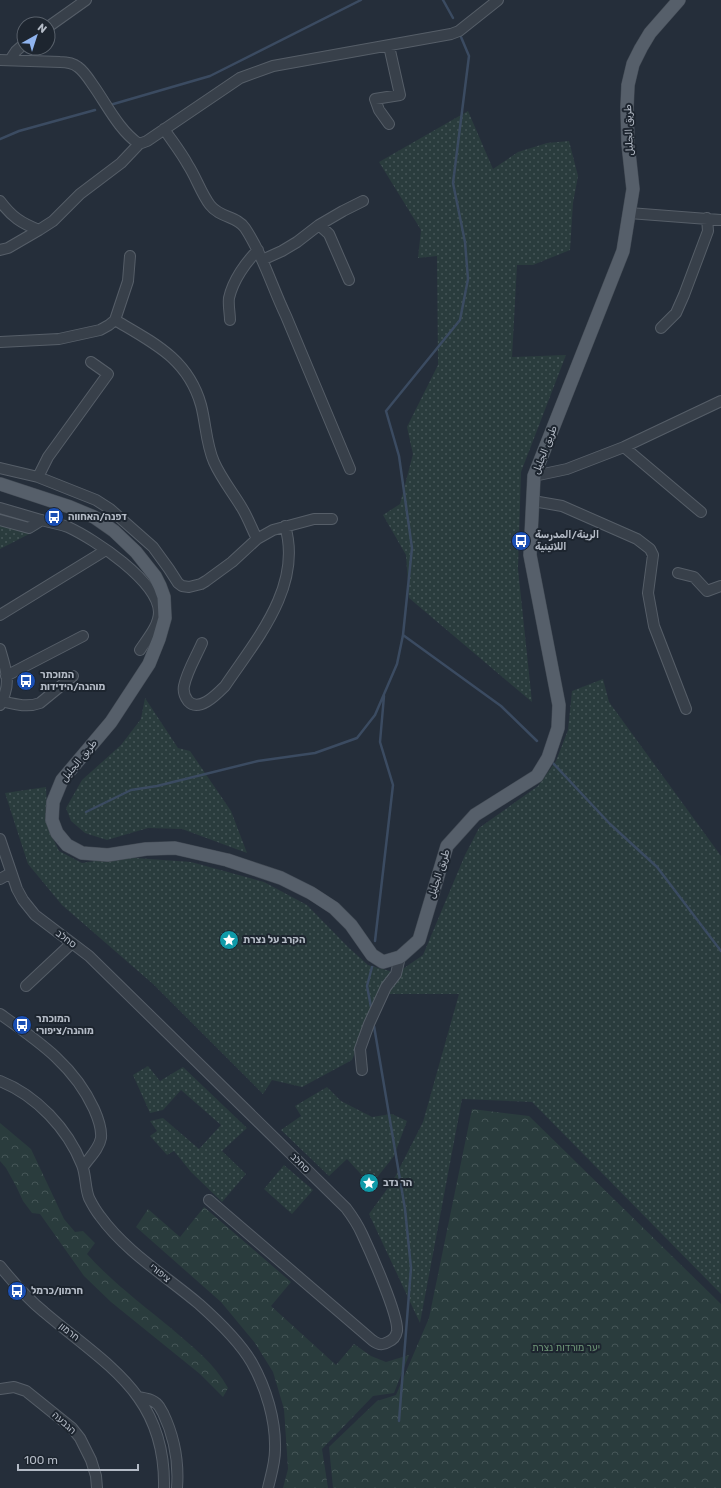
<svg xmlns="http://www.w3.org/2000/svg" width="721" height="1488" viewBox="0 0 721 1488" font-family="Rubik,'Noto Sans Arabic','Noto Sans Hebrew',sans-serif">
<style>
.grass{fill:url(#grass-dots)}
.forest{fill:url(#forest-crowns)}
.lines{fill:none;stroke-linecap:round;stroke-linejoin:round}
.stream{stroke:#3b4b61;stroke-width:2.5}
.minor-casing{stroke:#565e68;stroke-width:12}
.major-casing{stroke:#414953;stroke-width:14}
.minor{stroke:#38404a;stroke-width:10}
.major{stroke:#565f6a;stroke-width:13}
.labels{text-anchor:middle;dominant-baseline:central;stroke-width:4;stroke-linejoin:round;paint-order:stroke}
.street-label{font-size:10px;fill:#b4bbc6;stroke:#1d252f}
.poi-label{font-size:10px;font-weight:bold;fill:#b4bbc6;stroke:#1d252f;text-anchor:start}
.park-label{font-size:10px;fill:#6d9576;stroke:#1d252f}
</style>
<defs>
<pattern id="grass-dots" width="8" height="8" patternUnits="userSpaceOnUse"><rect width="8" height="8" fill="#2a3c3d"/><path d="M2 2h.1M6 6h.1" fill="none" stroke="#465658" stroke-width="1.8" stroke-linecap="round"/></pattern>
<pattern id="forest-crowns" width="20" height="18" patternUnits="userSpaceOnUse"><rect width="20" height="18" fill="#2a3c3d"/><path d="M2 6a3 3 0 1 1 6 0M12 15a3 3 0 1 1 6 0" fill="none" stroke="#465658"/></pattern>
</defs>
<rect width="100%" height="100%" fill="#252e3a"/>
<!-- grass -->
<path class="grass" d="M468,111l25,58 25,-17 29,-9 22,-2 9,35 -5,27 -3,47 -37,15h-16l-5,92 54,-2 -45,117 -3,97 14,133 -123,-104 -3,-43 -23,-40 17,-11 13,-50 -6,-27 31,-62 -1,-109 -19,2 3,-28 -42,-68z
M7,518l32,11 -39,20v-27z
M603,679l6,23 112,154v438l-189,-192 -70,-3 -42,224 -51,-109 24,-33 30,-59 36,-128h-80l-27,66 -50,27 -30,-7 -9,14 -110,-110 -91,-79 -34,-41 -23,-71 41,-6 2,41 11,23 23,12 40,-6 69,5 73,20 43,23 41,42 20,18 29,8 26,-18 42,-100 14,-27 59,-42 18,-25 12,-31 4,-39z
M145,698l33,50 12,3 41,60 16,42 -65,-24 -34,-1 -41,12 -22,-7 -14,-12 -5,-13 16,-28 39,-35 20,-26z
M148,1066l12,15 23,-14 64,61 -25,23 24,23 -24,28 -31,-30 -17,-21 -7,4 -17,-19 7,-5 -7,-10 13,-3 36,31 22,-24 -40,-35 -18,20 -13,3 -17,-38z
M327,1087l14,14 31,16 20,-3 15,7 -13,35 -23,29 -24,-26 -18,17 -48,-46 20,-14 -6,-10z
M284,1165l29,25 -21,24 -28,-25z"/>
<!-- forest -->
<path class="forest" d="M472,1109l57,7 192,188v184h-388l-4,-41 48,-46 19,-6 33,-77z
M0,1123l31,26 33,70 11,13 8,-1 12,12 -8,11c25,28 56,51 85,75 21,18 43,35 56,59l-5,9 -23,-23 -89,-72 -27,-26 -44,-62 -8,-1 -9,-12 -7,-15 -10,-18 -6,-7z
M204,1207l87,75 -20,24 65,59 18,-21 17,12 15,6 23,-7 -15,38 -21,3 -51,53 6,39h-45l5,-19 -4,-60 -11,-37 -18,-29 -34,-41 -85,-75 12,-18 32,28z"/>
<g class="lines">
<!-- stream -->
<path class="stream" d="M443,0l10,18
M110,105l100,-29 151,-76
M0,139l19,-8 76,-21
M403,635l98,71 36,35
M551,761l59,63 47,43 64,84
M86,812l45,-22 26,-4 101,-25 57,-8 42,-15 18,-23 22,-51 6,-29 9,-87 -13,-92 -13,-45 74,-91 8,-41 -3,-37 -12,-59 16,-127 -8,-19
M375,941l18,-156 -13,-43 4,-46
M371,1007l-4,-21 5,-19
M374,1026l31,183 6,59 -12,153"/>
<defs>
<path id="minor" d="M48,27l38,-27
M389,46l11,49 -25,4 4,11 10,14
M0,60l60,2c6,0 13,1 18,5 7,5 12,14 17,21 13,19 25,43 44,56
M10,60l6,-9 8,-7
M164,129c8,12 17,23 24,36 8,12 13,28 22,40 10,13 27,11 35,23 18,27 27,59 41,88l64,153
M0,201c12,16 21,22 39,29
M629,213l92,7
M319,225l10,9 20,46
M0,250l8,-2 31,-18 14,-9 27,-27 41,-31 18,-19 8,-3 93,-63 33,-12 178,-32 8,-3 39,-31
M262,260l20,-9 15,-9 22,-17 24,-14 20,-10
M115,320c39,23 73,39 86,85 5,19 5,39 13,57 7,16 19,31 28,46 6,10 10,21 15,31
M230,320c0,-7 -2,-15 -1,-22 4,-18 17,-36 29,-48
M661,328l15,-15 8,-18 24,-64 -1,-13
M0,342l59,-3 41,-9 9,-5 6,-5 13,-39 2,-25
M624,447l77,65
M0,468l38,9 58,23 14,9 43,38 16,22 9,14 4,3 7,1 12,-3 5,-3 26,-19 25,-23 16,-9 41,-11h18
M534,476l33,-7 57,-22 97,-46
M38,477l10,-20 60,-83 -17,-12
M533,501l29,5 75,33 13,10 3,6 -5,38 6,33 32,83
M0,508c14,4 27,8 41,12 9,2 18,4 27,7 26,12 90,54 91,85 0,14 -12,27 -19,38
M0,520l29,8 13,-8
M678,573l16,4 13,14 14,-5
M0,615l106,-65
M202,643c-6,14 -15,28 -18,43 -1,5 1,11 4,15 11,12 29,-7 37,-15 31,-46 78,-100 60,-160
M0,649c4,14 10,30 5,44 -1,4 -4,8 -5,12
M6,676l77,-40
M1,701c13,3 26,7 39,2l33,-27
M0,839l17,50 6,11 12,15 54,41 257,252c6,8 12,17 16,26 8,17 37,82 35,97 -1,6 -4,9 -9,11 -6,4 -11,2 -16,-2l-163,-140
M0,879l11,-6
M26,986l46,-43
M0,1014c38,27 74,51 94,95 4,9 8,19 7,29 -2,11 -12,20 -18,29
M362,1070l-2,-21 9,-25 17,-37 10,-13 4,-17
M0,1081c36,14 68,48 82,84 4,10 3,23 7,33 3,6 7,13 11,18 26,36 66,60 99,88 18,16 41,38 53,59 14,25 24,57 23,87 0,13 -4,25 -7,38
M0,1266c13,16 28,33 44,46 62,53 122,82 120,176
M0,1389l14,-2 12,4 46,37 8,10 11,22 5,16 1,12
M138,1397c7,1 15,2 20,8 2,2 3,5 5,8 11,23 16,49 14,75"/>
<path id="major" d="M0,484l70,23 24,10 20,14 22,21 19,24 5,10 4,11 1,21 -6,21 -10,25 -38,58 -49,58 -9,22 -1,18 5,13 10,12 15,8 26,2 38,-6 29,-1 52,12 54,18 30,15 23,15 17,17 21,30 11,7 17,-5 19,-17 28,-94 28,-31 62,-39 11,-18 10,-30 1,-23 -29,-150 4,-79 89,-225 10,-62 -5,-45 -1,-37 1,-22 5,-21 8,-16 9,-15 29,-33"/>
</defs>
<!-- minor casing -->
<use href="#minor" class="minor-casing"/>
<!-- major casing -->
<use href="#major" class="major-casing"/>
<!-- minor -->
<use href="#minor" class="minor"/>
<!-- major -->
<use href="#major" class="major"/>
</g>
<!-- icons -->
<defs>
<symbol id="bus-disc" viewBox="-11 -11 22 22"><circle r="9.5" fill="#1a4fb4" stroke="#1d252f"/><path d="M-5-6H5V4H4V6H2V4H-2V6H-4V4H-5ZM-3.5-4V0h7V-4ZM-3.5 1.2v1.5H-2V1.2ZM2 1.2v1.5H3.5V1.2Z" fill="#fff"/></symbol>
<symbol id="sight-disc" viewBox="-11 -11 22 22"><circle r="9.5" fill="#0f9aa8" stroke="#1d252f"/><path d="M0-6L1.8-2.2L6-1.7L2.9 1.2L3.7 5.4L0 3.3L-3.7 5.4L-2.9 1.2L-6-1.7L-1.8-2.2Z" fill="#fff"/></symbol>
</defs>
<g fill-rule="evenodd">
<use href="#bus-disc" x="43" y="506" width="22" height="22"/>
<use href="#bus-disc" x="510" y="530" width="22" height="22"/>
<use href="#bus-disc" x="15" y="670" width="22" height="22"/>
<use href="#sight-disc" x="218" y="929" width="22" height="22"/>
<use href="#bus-disc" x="11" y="1014" width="22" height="22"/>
<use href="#sight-disc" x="358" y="1172" width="22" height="22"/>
<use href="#bus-disc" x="6" y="1280" width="22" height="22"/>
</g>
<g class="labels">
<!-- street labels -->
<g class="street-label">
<text transform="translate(629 130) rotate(-92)">طريق الجليل</text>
<text transform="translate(545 450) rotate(-69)">طريق الجليل</text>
<text transform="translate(79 761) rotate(-51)">طريق الجليل</text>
<text transform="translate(439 874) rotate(-72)">طريق الجليل</text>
<text transform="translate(66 939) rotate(37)">סחלב</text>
<text transform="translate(300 1163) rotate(44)">סחלב</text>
<text transform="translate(160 1273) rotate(39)">ציפורי</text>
<text transform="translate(69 1332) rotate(38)">חרמון</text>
<text transform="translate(64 1423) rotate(42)">הגבעה</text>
</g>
<!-- poi labels -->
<g class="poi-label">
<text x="68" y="517">דפנה/האחווה</text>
<text x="535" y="535">الرينة/المدرسة<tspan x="535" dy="12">اللاتينية</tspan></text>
<text x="40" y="675">המוכתר<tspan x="40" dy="12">מוהנה/הידידות</tspan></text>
<text x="243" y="940">הקרב על נצרת</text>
<text x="36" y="1019">המוכתר<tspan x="36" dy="12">מוהנה/ציפורי</tspan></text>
<text x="383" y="1183">הר נדב</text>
<text x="31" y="1291">חרמון/כרמל</text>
</g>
<!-- park labels -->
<g class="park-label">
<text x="566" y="1348">יער מורדות נצרת</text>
</g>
</g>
<!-- north arrow -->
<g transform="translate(36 36) rotate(39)"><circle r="19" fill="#1d252f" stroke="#59616b"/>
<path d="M0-3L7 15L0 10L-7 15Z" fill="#8fb4ef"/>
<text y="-6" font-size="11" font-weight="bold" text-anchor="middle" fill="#b4bbc6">N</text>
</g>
<!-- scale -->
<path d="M18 1464v6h120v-6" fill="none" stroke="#b4bbc6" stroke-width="2"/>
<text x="24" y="1464" font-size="12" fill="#b4bbc6" stroke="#1d252f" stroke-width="3" paint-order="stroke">100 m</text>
</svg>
